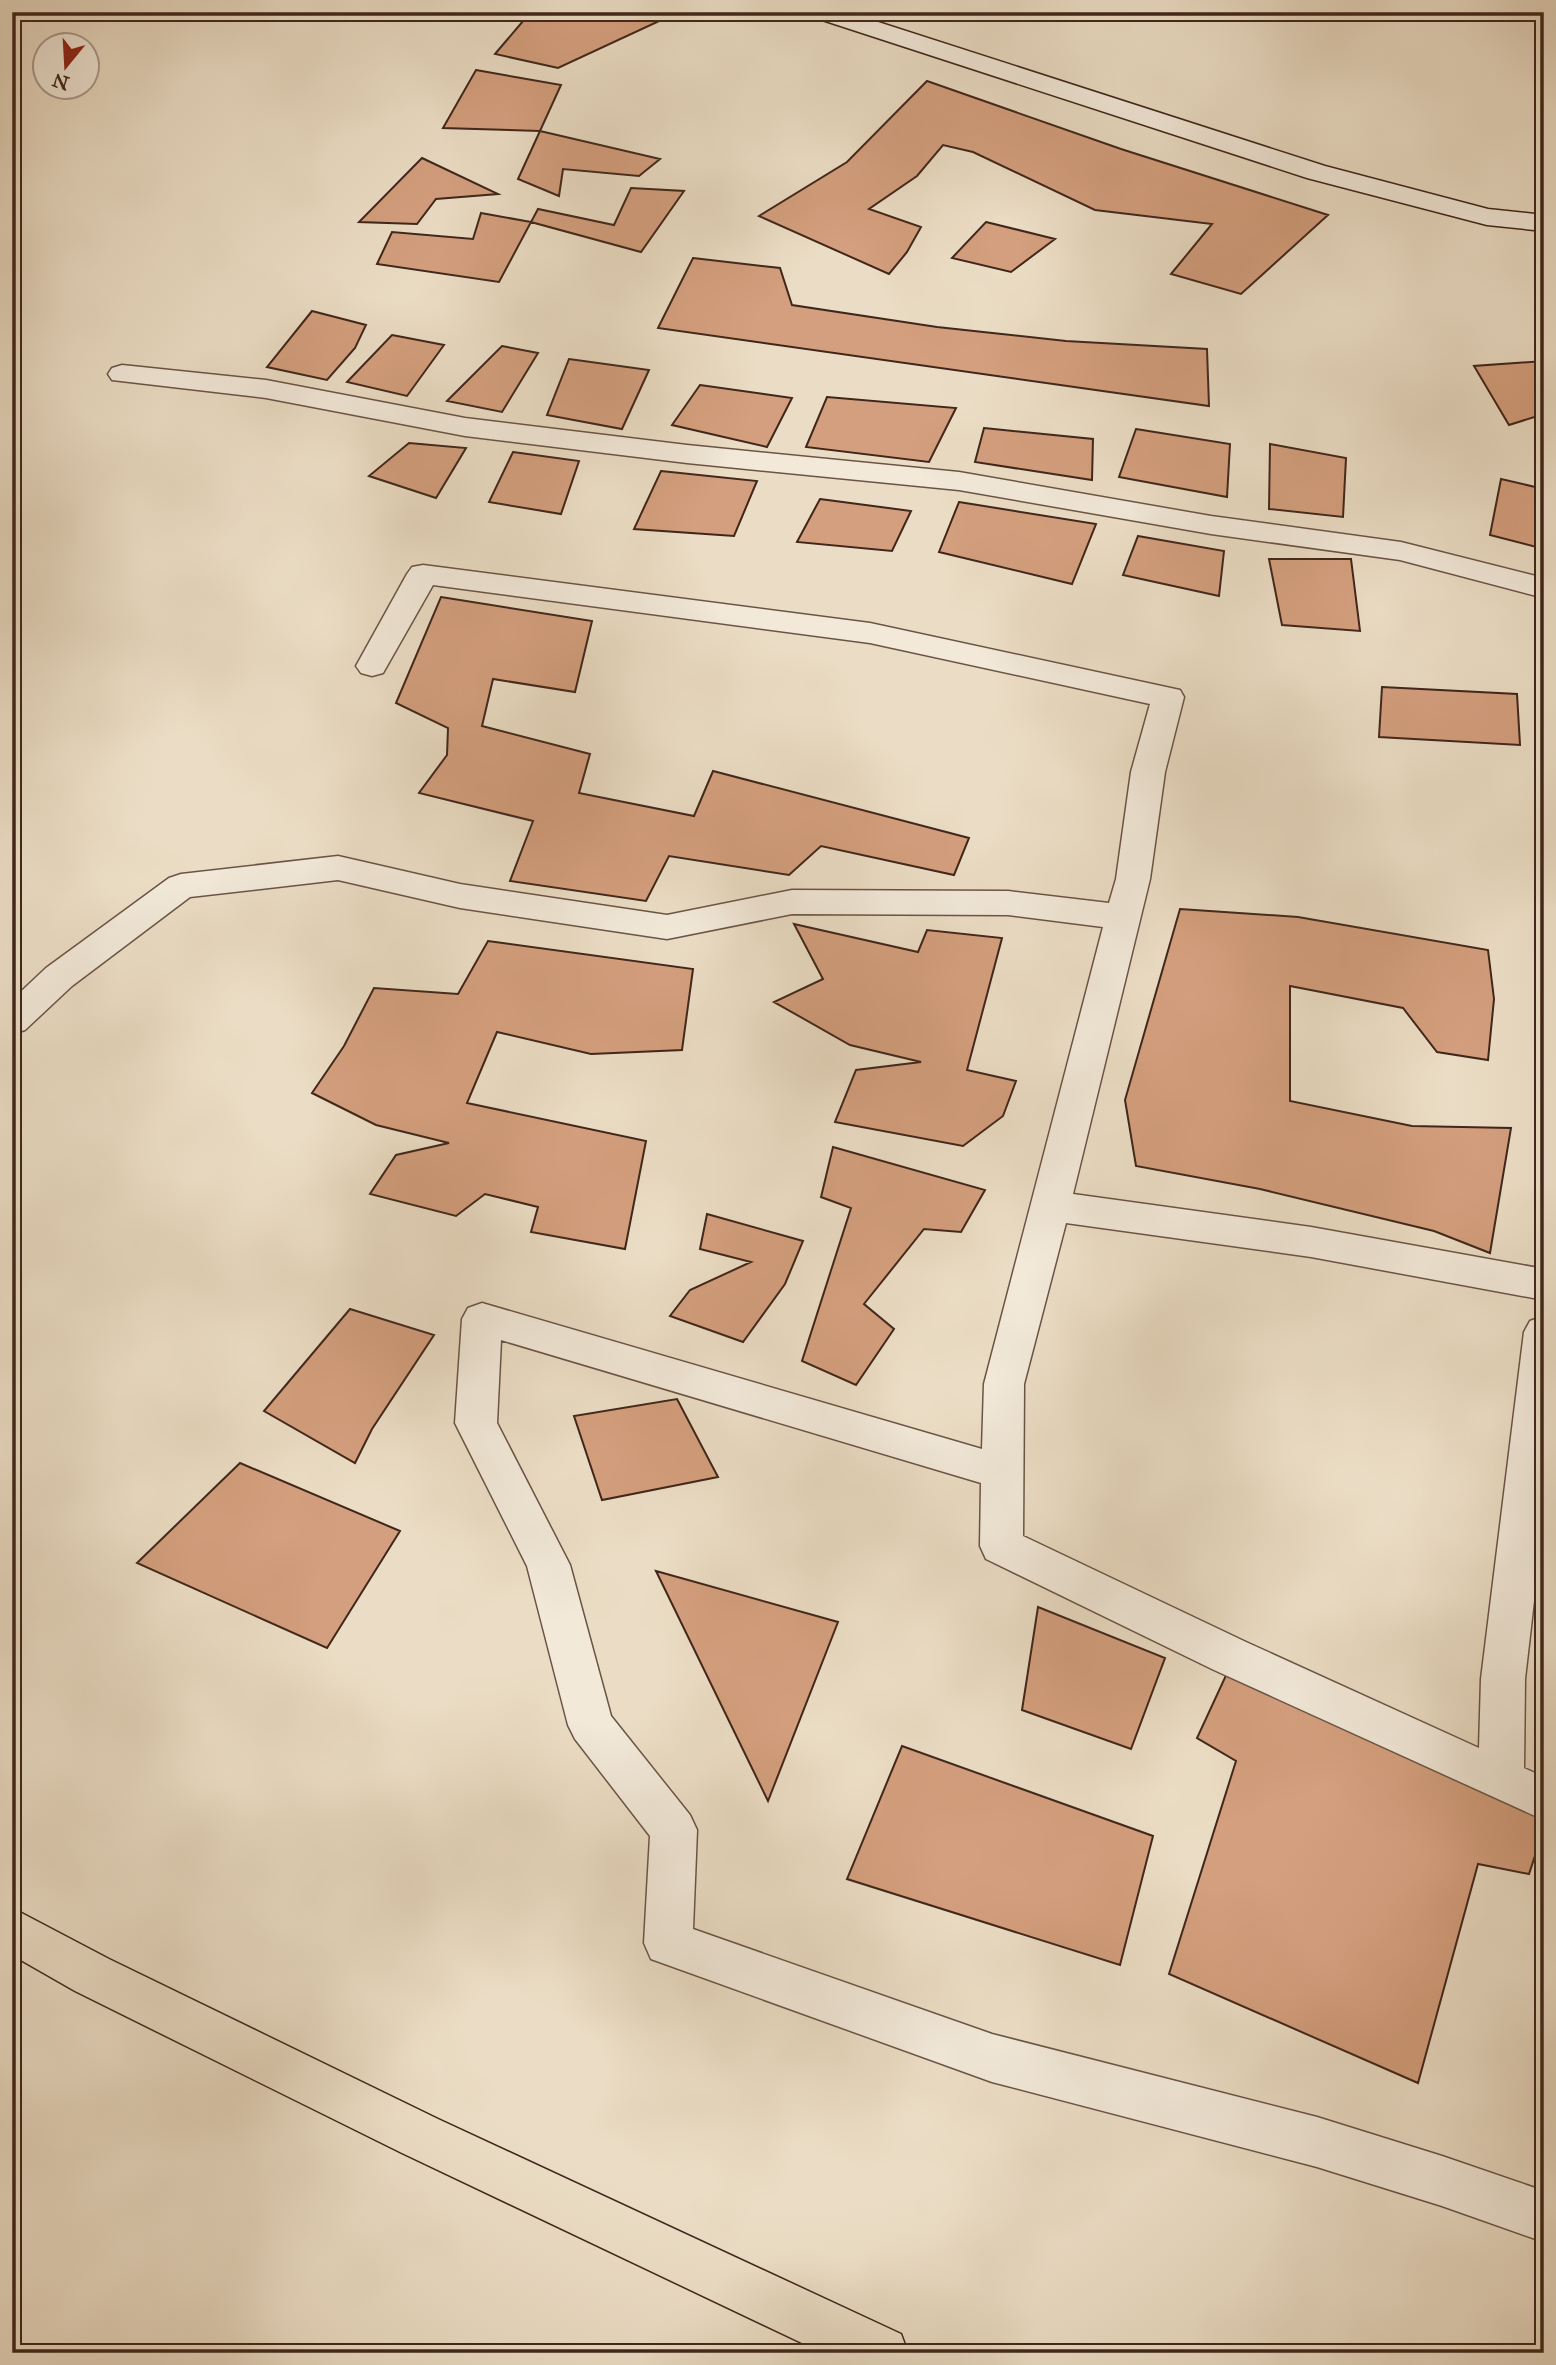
<svg xmlns="http://www.w3.org/2000/svg" width="1556" height="2365" viewBox="0 0 1556 2365" font-family="'IM FELL Great Primer',serif">
<style>
.building{fill:#d49f7e;stroke:#40261b;stroke-width:2}
.lines{fill:none;stroke-linecap:round;stroke-linejoin:round}
.street-casing{stroke:#6b5446;stroke-width:3}
.secondary-casing{stroke:#40261b;stroke-width:3}
.highway-casing{stroke:#40261b;stroke-width:3}
.street{fill:#f2e9d9;fill-rule:evenodd}
.secondary{fill:#f2e9d9;fill-rule:evenodd}
.highway{fill:#ebddc5;fill-rule:evenodd}
</style>
<rect width="100%" height="100%" fill="#ebddc5"/>
<filter id="stains"><feTurbulence type="fractalNoise" baseFrequency=".00286" numOctaves="4"/><feColorMatrix values="0 0 0 0 .2 0 0 0 0 .09 0 0 0 0 .02 0 0 0 .5 -.17"/></filter>
<radialGradient id="worn" r=".72"><stop offset=".6" stop-color="#630" stop-opacity="0"/><stop offset="1" stop-color="#630" stop-opacity=".3"/></radialGradient>
<!-- building -->
<path class="building" d="M537,12l75,2 49,-2 9,4 -112,52 -63,-14 34,-40z
M476,70l85,15 -21,46 -97,-3z
M927,81l194,68 207,66 -87,79 -70,-20 41,-50 -117,-14 -122,-58 -30,-7 -26,31 -48,33 52,18 -14,25 -18,22 -130,-58 88,-54z
M540,131l120,28 -21,17 -76,-7 -4,27 -41,-17z
M422,158l76,36 -62,5 -19,25 -58,-2z
M631,188l53,3 -43,61 -110,-30 7,-13 76,16z
M481,213l50,9 -32,60 -122,-18 15,-32 81,7z
M986,222l69,17 -44,33 -59,-14z
M693,258l87,10 12,37 145,22 129,14 141,8 2,57 -551,-78z
M312,311l54,14 -11,23 -28,32 -60,-13z
M392,335l52,10 -37,51 -60,-14z
M502,346l36,7 -36,59 -55,-11z
M569,359l80,11 -27,59 -75,-14z
M1544,361v53l-35,11 -35,-59z
M700,385l92,13 -25,49 -95,-22z
M827,397l129,11 -27,54 -123,-15z
M984,428l109,11 -1,41 -117,-18z
M1136,429l94,15 -3,53 -108,-20z
M409,443l57,5 -30,50 -67,-22z
M1270,444l76,14 -3,59 -74,-8z
M513,452l66,9 -18,53 -72,-12z
M661,471l96,10 -23,55 -100,-7z
M1501,479l43,10v60l-54,-14z
M820,499l91,12 -19,40 -95,-9z
M959,502l137,22 -24,60 -133,-32z
M1138,536l86,15 -5,45 -96,-21z
M1269,559h82l9,72 -78,-6z
M441,597l151,24 -17,71 -82,-13 -11,47 108,28 -11,39 115,23 19,-45 256,67 -15,37 -133,-29 -32,29 -120,-19 -23,45 -136,-20 23,-60 -114,-28 28,-38 1,-27 -52,-25z
M1382,687l135,7 3,51 -141,-8z
M1180,909l118,8 190,33 6,49 -6,61 -51,-8 -34,-44 -113,-22v115l122,25 99,2 -21,125 -56,-22 -174,-42 -124,-23 -11,-66z
M794,924l124,28 9,-22 75,8 -35,132 49,11 -13,35 -40,30 -128,-24 21,-52 65,-8 -71,-17 -76,-43 49,-23z
M488,941l205,28 -11,81 -91,4 -94,-22 -30,71 179,38 -21,108 -94,-17 7,-25 -53,-13 -29,22 -86,-22 26,-39 53,-12 -73,-18 -64,-32 32,-47 30,-58 84,6z
M833,1147l152,43 -24,42 -37,-3 -60,75 30,25 -38,56 -54,-24 49,-153 -30,-11z
M707,1214l96,27 -18,43 -42,58 -73,-26 20,-26 61,-28 -51,-13z
M350,1309l84,26 -62,94 -17,34 -91,-52z
M677,1399l41,78 -116,23 -28,-84z
M240,1463l160,68 -73,117 -190,-85z
M656,1571l182,51 -70,179z
M1038,1607l127,51 -34,91 -109,-39z
M1228,1671l316,141v16l-15,46 -51,-10 -60,219 -249,-109 67,-213 -39,-23z
M902,1746l251,90 -33,129 -273,-86z"/>
<g class="lines">
<defs>
<path id="street" d="M122,365l144,15 199,38 222,27 272,27 252,44 190,26 143,36v20l-144,-38 -189,-26 -252,-44 -272,-27 -222,-27 -199,-38 -154,-18 -4,-6 4,-6z
M423,565l447,58 310,67 4,7 -19,75 -15,107 -77,315 238,33 233,42v31l-233,-43 -245,-34 -42,161 -1,152 223,106 233,106 2,-69 43,-347 6,-11 14,-5v198l-19,165 -1,89 20,9v43l-330,-150 -228,-111 -6,-13 1,-63 -480,-143 -4,83 73,142 41,151 79,99 7,15 -4,99 299,105 325,83 125,39 102,35v51l-102,-36 -125,-39 -325,-85 -341,-123 -7,-16 6,-107 -75,-97 -7,-14 -41,-159 -72,-143 7,-104 6,-11 14,-5 500,146 2,-65 119,-457 -95,-12 -216,-1 -125,25 -207,-31 -122,-28 -148,17 -118,89 -47,44 -13,4v-34l34,-32 123,-90 12,-4 157,-18 122,28 207,31 125,-25 216,1 101,12 7,-24 15,-107 19,-68 -280,-61 -437,-58 -50,88 -11,3 -11,-3 -5,-7 51,-92 5,-7z"/>
<path id="secondary" d="M810,12h37l478,154 163,43 56,6v16l-57,-6 -180,-47 -494,-161z"/>
<path id="highway" d="M12,1908l97,51 329,160 463,215 7,19h-85l-421,-200 -327,-162 -63,-36z"/>
</defs>
<!-- street casing -->
<use href="#street" class="street-casing"/>
<!-- secondary casing -->
<use href="#secondary" class="secondary-casing"/>
<!-- highway casing -->
<use href="#highway" class="highway-casing"/>
<!-- street -->
<use href="#street" class="street"/>
<!-- secondary -->
<use href="#secondary" class="secondary"/>
<!-- highway -->
<use href="#highway" class="highway"/>
</g>
<!-- margin -->
<rect width="1556" height="2365" fill="none" stroke="#ebddc5" stroke-width="42"/>
<rect x="14" y="14" width="1528" height="2337" fill="none" stroke="#40261b" stroke-width="3.5"/>
<rect x="21" y="21" width="1514" height="2323" fill="none" stroke="#40261b" stroke-width="2"/>
<!-- north arrow -->
<g transform="translate(66 66) rotate(198)"><circle r="33" fill="#f2e9d9" stroke="#ab9b8d" stroke-width="2"/>
<path d="M0-5L12 26L0 18L-12 26Z" fill="#8f2418"/>
<text y="-10" font-size="19" font-weight="bold" text-anchor="middle" fill="#40261b">N</text>
</g>
<rect width="100%" height="100%" filter="url(#stains)"/>
<rect width="100%" height="100%" fill="url(#worn)"/>
</svg>
